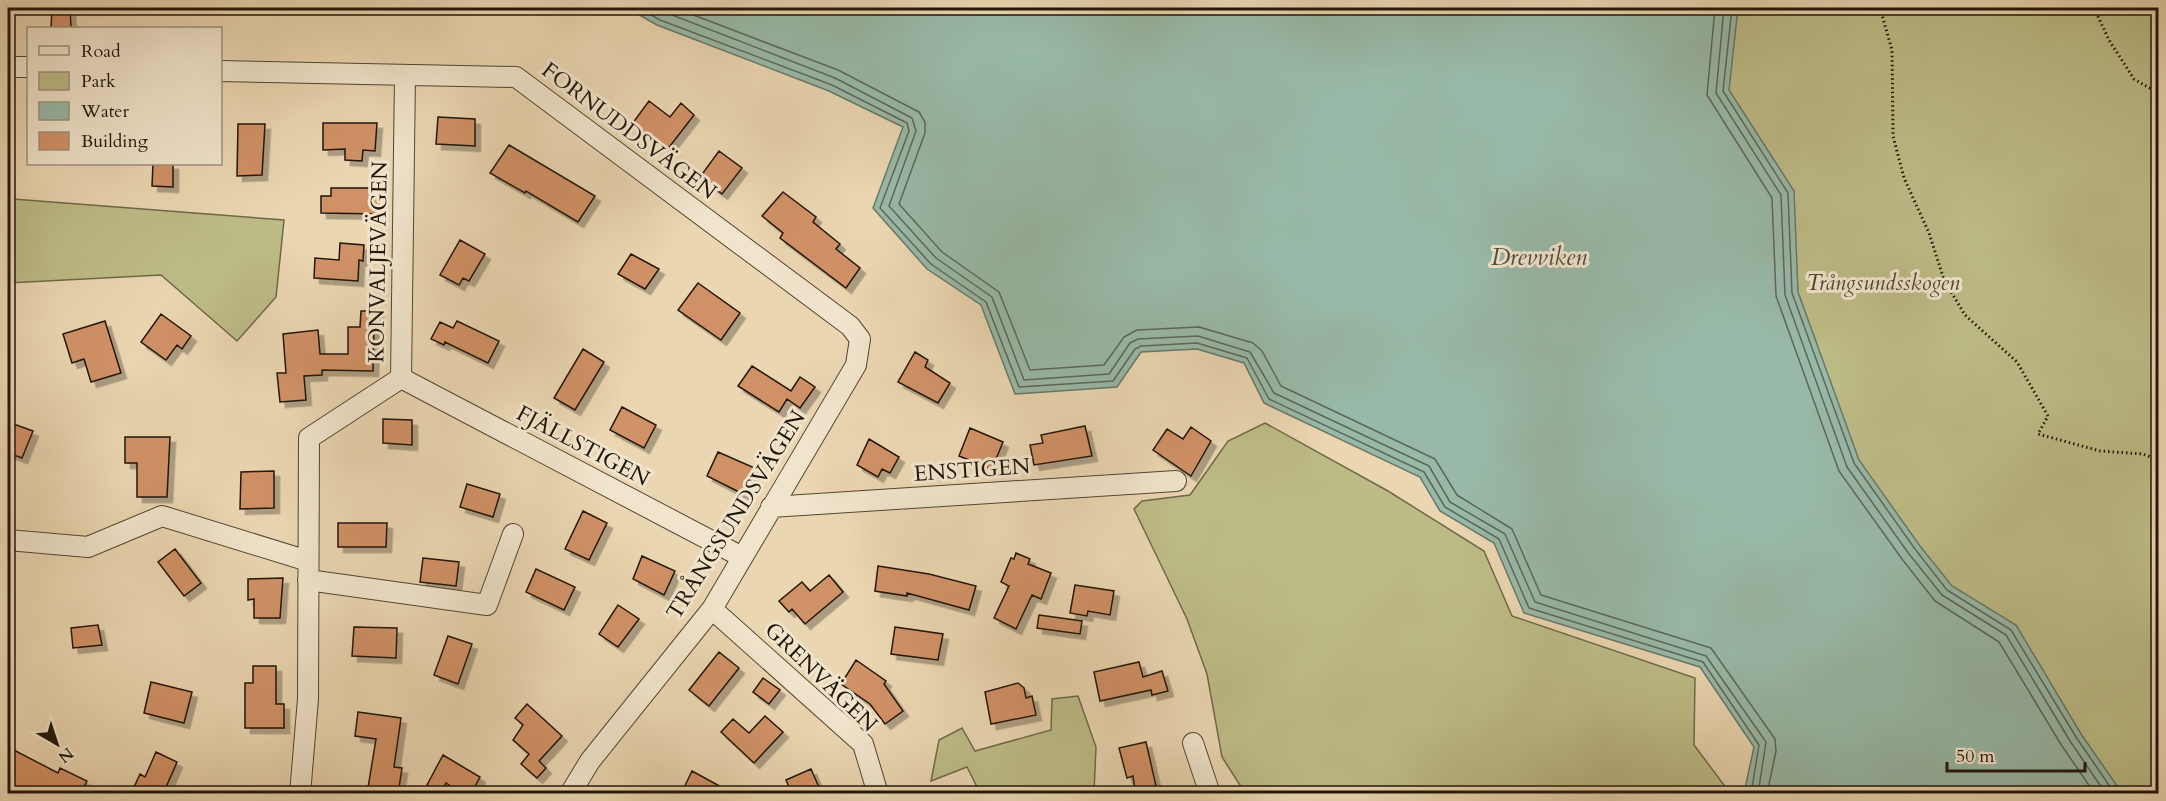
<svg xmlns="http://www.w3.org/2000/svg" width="2166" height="801" viewBox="0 0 2166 801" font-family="Cardo,serif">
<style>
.green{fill:#bdbc87;stroke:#6f6948;stroke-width:1.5}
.water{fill:#98b9a8;stroke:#687869;stroke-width:1.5}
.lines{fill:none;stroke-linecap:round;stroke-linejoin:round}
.shore{stroke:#5c6859;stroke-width:1.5}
.building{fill:#d19166;stroke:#21160a;stroke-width:1.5;filter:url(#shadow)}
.street-casing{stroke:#534634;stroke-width:22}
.path{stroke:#21160a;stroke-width:3;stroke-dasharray:1.5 3;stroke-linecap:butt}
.street{stroke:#f1e4cc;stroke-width:20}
.labels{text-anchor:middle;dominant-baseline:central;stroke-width:6;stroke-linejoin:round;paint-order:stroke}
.street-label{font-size:22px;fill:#21160a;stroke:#f1e4cc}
.park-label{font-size:22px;font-style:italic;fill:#504830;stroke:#f1e4cc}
.water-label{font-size:24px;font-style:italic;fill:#4b4f41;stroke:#f1e4cc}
</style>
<defs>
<filter id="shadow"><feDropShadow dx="5.5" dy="5.5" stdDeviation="0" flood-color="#0004"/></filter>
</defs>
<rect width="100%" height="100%" fill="#ead6b1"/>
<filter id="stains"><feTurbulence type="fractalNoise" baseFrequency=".00333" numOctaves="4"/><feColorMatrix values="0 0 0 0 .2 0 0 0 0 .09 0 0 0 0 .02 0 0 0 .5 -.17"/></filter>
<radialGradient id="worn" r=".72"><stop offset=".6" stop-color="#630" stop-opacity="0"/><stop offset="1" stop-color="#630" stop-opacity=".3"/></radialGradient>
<!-- green -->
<path class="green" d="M1481,8h677v785h-248z
M13,199l271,21 -8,77 -39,44 -76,-66 -153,8v-62z
M1265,423l123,68 96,60 28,65 183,62 -1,67 36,48h-485l-23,-36 -15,-83 -20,-55 -53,-110 8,-8 48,-6 38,-54z
M1078,696l18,51 -2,46h-114l-13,-26 -36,14 8,-41 23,-12 13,23 76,-21 1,-31z"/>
<!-- water -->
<path class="water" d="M627,8h1111l-9,82 65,101 4,101 61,168 61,86 32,40 64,39 65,109 41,59h-378l10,-46 -54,-80 -176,-54 -30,-70 -54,-32 -20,-34 -156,-74 -20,-40 -47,-14 -56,3 -24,35 -102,7 -34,-89 -54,-36 -54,-61 30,-81 -74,-36 -172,-66z"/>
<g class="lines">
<!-- shore -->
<path class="shore" d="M639,8l21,12 172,65 75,38 2,8 -29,77 51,56 55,38 33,85 94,-6 22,-32 6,-3 56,-3 50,15 22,41 155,73 21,35 54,32 30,69 174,54 56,83 -8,49
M654,8l181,70 77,40 4,13 -27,75 47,52 56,39 32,83 85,-6 21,-31 8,-4 60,-3 52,16 24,41 155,73 21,36 55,32 30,68 171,54 60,86 -8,52
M675,8l163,62 81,42 6,10v11l-26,71 43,48 57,40 31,78 74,-5 20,-28 13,-7 62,-3 54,16 9,8 19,35 154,73 22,36 55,34 29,66 170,53 64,91 1,12 -9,43
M1715,8l-8,87 65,103 4,98 63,175 63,88 33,42 64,41 63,104 33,48
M1724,8l-8,85 65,102 4,100 62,172 62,87 33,41 64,40 64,106 36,53
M1732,8l-9,83 65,102 4,100 62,170 61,86 32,41 64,40 65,107 39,57"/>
</g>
<!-- building -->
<path class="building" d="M52,8h18l1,20h-20z
M649,101l21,16 11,-14 13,12 -27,35 -35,-26z
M438,117l37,2v27l-39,-2z
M323,123h54l-2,28 -12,-1 -1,11 -17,-1v-11l-22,1z
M238,124h27l-3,51 -25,1z
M509,145l86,51 -17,26 -52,-31 -1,2 -35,-20z
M719,151l23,17 -20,26 -22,-17z
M153,164h20v23l-21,-1z
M331,188h48v26l-58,-1v-17h10z
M783,192l33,25 -3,5 27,22 -4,5 24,19 -14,20 -66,-50 3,-5 -21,-17z
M460,240l25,14 -16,27 -6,-3 -4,7 -19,-10z
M340,243l24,2 -1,16 -4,-1 -1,21 -44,-3 1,-20 24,2z
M631,254l28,15 -14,20 -27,-15z
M698,283l42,30 -19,27 -43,-30z
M361,311h17l-1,19 -3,1 -1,40 -51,-1v5l-18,1 2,24 -26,2 -3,-29h9l-3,-39 35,-4 2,24h28v-27h12z
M161,314l30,22 -9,13 -5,-4 -11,15 -25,-18z
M105,321l16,52 -30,9 -7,-23 -12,4 -9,-29z
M457,321l42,20 -11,22 -43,-21 -1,3 -13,-6 9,-17 13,6z
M583,349l21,13 -29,48 -21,-12z
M915,352l13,8 -3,7 25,16 -12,20 -40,-21z
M752,366l39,25 9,-14 15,10 -15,21 -13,-9 -8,13 -41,-26z
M622,407l34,18 -12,23 -34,-18z
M383,419l29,1v25l-29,-2z
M8,422l25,9 -11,27 -14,-5z
M1085,426l7,30 -58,9 -4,-20 13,-2 -2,-8z
M1191,427l20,14 -20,35 -38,-26 14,-21 16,10z
M970,428l33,14 -11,27 -33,-13z
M125,437h45l-3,60h-30v-34h-12z
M869,439l30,18 -9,16 -8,-4 -4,8 -21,-12z
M718,452l39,17 -14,25 -36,-18z
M274,471v37l-34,1 1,-37z
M467,484l33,10 -7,23 -33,-10z
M583,511l24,12 -18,37 -24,-11z
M338,523h49l-1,24h-48z
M175,549l26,34 -17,13 -26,-34z
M1016,553l14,6 -2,5 23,9 -10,26 -9,-4 -16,34 -22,-11 15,-32 -8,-4 10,-24 3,1z
M642,556l33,15 -11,24 -31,-16z
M423,558l36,4 -3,24 -36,-4z
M878,566l51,8 47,12 -7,24 -62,-17v3l-32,-5z
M536,569l39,18 -11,23 -38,-18z
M829,575l14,17 -38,32 -13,-15 -3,3 -10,-11 23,-19 8,9z
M283,578l-3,40h-26v-19l-6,1v-21z
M1075,585l39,6 -4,24 -22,-4 -1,5 -17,-3z
M618,605l21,14 -21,28 -19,-13z
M1039,615l43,6 -2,13 -43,-6z
M98,625l4,20 -29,3 -2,-20z
M354,627l43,1 -1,30 -44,-2z
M895,627l48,7 -5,26 -47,-6z
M448,636l24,8 -14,40 -24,-9z
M719,652l20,16 -30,38 -20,-16z
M856,660l30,21 -2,3 19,27 -18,13 -15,-20 -29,-20z
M1139,662l4,15 19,-6 6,20 -16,4 -1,-5 -51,11 -6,-29z
M253,666h23v38h8v24h-39v-45h8z
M763,678l17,12 -11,14 -16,-12z
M151,682l41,10 -8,31 -40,-10z
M1018,683l6,5 2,10 6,-2 4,19 -45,9 -6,-32z
M527,704l35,32 -23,25 7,7 -9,10 -16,-14 8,-10 -16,-14 10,-15 -8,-7z
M358,712l43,6 -7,49 8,1 -4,26h-31l9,-55 -21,-3z
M765,716l18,16 -29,31 -33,-31 12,-13 16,14z
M1146,742l10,44 -21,4 -2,-14 -6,2 -8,-30z
M8,747l50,26 2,-5 27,13 -7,13h-72z
M156,752l21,10 -14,32h-32l9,-20 5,3z
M443,755l37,22 -9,17h-9l-16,-11 -6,10 -13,-8z
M811,769l11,25h-30l-6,-14z
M692,771l42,23h-53z"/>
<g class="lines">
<defs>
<path id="street" d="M8,67h20
M220,71l296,6 334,249 10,13 -4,26 -144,244 -122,152 -20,33
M401,378l341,179
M771,507l405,-26
M8,540l80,7 74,-31 146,45
M308,580l179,25 26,-71
M712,609l151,135 15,50
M1193,743l17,51
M300,794l8,-95 1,-261 92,-60 4,-303"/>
</defs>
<!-- street casing -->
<use href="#street" class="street-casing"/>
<!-- path -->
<path class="path" d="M1880,8l12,42 1,86 11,42 25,55 15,47 21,35 52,47 31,54 -10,18 62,17 43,3 15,6
M2094,8l15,32 25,39 24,14"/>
<!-- street -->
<use href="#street" class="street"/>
</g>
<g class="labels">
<!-- street labels -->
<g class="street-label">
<text transform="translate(629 131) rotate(37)">FORNUDDSVÄGEN</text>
<text transform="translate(378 262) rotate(-89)">KONVALJEVÄGEN</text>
<text transform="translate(583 446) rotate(28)">FJÄLLSTIGEN</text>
<text transform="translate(972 470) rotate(-4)">ENSTIGEN</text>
<text transform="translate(736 515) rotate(-58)">TRÅNGSUNDSVÄGEN</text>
<text transform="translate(821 677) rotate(44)">GRENVÄGEN</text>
</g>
<!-- park labels -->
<g class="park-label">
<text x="1883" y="283">Trångsundsskogen</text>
</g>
<!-- water labels -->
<g class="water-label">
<text x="1539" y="257">Drevviken</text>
</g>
</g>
<!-- margin -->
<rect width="2166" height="801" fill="none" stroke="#ead6b1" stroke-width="30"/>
<rect x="9" y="9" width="2148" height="783" fill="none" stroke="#21160a" stroke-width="3"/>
<rect x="15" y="15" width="2136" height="771" fill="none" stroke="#21160a" stroke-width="1.5"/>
<!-- legend -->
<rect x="27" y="27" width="195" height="138" fill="#f1e4cc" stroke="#9e927e" stroke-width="1.5"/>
<rect x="39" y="46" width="30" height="9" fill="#f1e4cc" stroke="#9e927e" stroke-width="1.5"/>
<text x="81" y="57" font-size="18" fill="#21160a">Road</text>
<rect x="39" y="72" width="30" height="18" fill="#bdbc87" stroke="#9e927e" stroke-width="1.5"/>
<text x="81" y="87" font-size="18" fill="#21160a">Park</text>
<rect x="39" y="102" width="30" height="18" fill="#98b9a8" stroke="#9e927e" stroke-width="1.5"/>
<text x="81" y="117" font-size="18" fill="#21160a">Water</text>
<rect x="39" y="132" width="30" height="18" fill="#d19166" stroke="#9e927e" stroke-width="1.5"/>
<text x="81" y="147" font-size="18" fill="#21160a">Building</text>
<!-- north arrow -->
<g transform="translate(57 744) rotate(141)" stroke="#f1e4cc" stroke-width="4.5" paint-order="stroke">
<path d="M0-4.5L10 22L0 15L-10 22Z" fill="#21160a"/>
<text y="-9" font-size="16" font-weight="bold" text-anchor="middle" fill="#21160a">N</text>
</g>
<!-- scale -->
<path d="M1947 762v9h138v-9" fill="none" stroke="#21160a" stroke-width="3"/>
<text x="1956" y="762" font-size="18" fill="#21160a" stroke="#f1e4cc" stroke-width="4.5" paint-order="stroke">50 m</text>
<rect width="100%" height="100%" filter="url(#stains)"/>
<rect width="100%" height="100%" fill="url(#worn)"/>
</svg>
